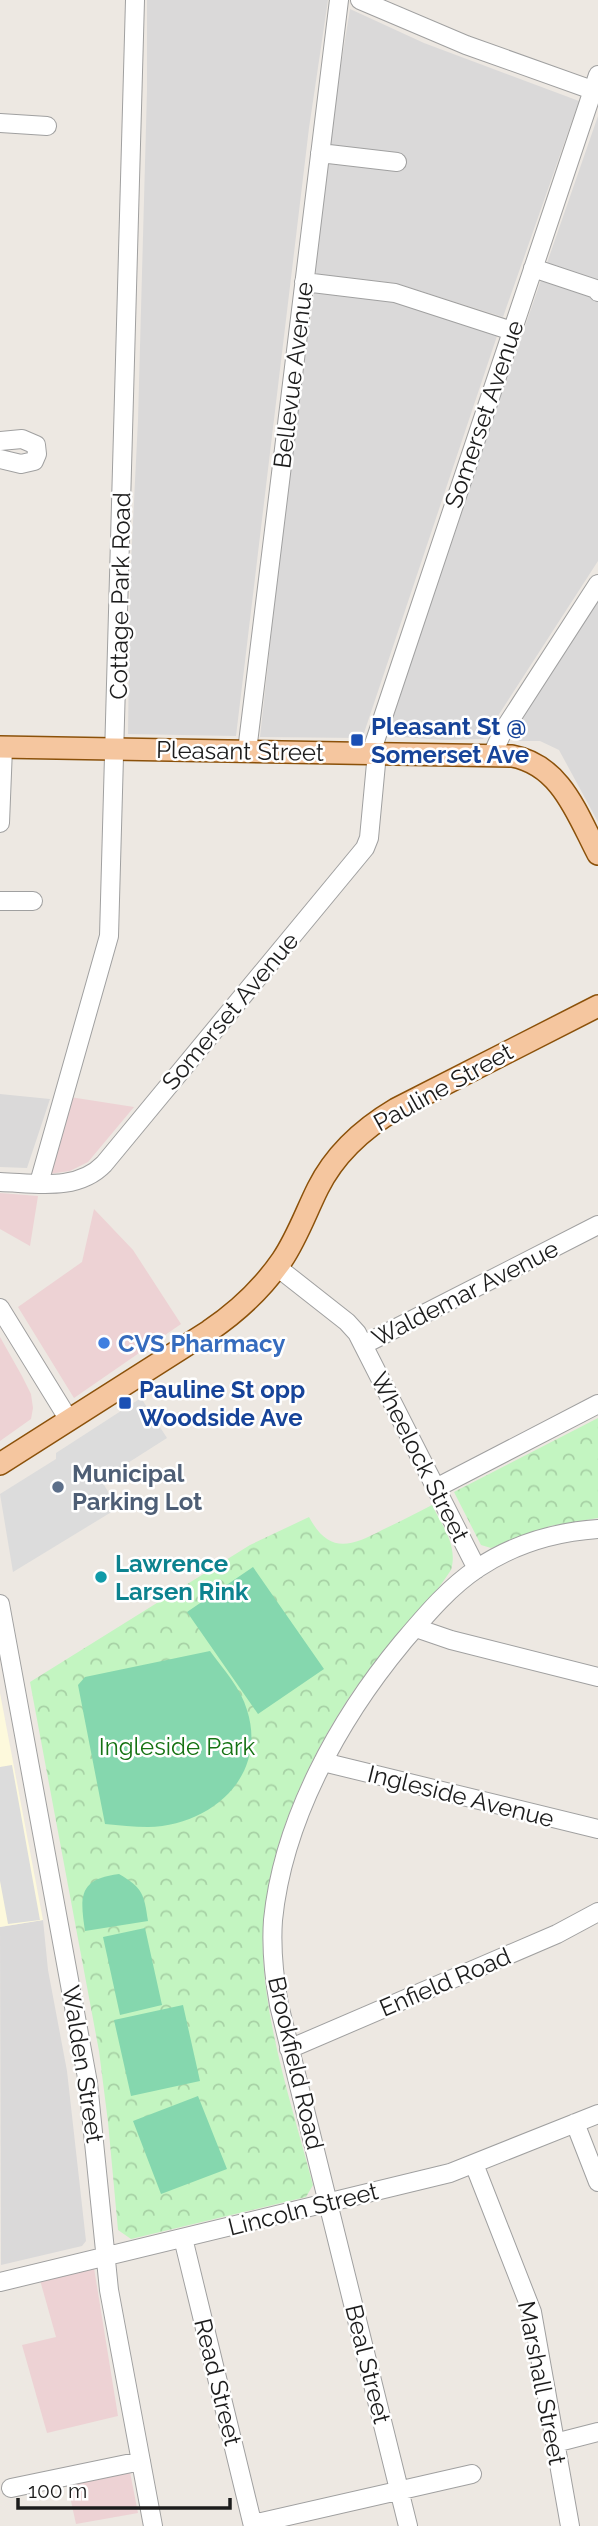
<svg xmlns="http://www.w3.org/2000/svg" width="598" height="2526" viewBox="0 0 598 2526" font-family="Raleway,sans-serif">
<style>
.residential{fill:#dad9d9}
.commercial{fill:#edd2d4}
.education{fill:#fdf9dc}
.park{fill:url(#park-crowns)}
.pitch{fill:#85d7ae}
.parking{fill:#dcdcdc}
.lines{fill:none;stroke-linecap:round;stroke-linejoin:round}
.minor-casing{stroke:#a0a0a0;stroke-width:20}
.major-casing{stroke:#8b510a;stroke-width:24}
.minor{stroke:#fff;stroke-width:18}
.major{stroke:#f5c69f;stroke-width:21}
.transit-dot{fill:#1a4fb4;stroke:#fff;stroke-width:2.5}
.shop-dot{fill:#3f7fe0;stroke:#fff;stroke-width:2.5}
.service-dot{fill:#5c6f8a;stroke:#fff;stroke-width:2.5}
.culture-dot{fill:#0f9aa8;stroke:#fff;stroke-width:2.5}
.labels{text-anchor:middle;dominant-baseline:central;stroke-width:5;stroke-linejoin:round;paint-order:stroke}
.street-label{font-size:24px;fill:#1c1c1c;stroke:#fff}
.transit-label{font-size:24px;font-weight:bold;fill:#164399;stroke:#fff;text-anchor:start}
.shop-label{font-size:24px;font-weight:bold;fill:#366cbe;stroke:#fff;text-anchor:start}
.service-label{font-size:24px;font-weight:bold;fill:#4e5e75;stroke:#fff;text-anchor:start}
.culture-label{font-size:24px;font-weight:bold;fill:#0d838f;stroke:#fff;text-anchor:start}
.park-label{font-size:24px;fill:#157212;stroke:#fff}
</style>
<defs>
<pattern id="park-crowns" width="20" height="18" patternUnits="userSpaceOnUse" patternTransform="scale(1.75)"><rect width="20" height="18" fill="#c3f5c1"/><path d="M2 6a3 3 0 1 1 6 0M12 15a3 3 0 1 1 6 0" fill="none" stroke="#a7d1a5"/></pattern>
</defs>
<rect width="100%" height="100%" fill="#ede8e2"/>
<!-- residential -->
<path class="residential" d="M147,0h181l-19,128 -73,608 -108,-2 2,-151 8,-163 9,-330z
M350,9l74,34 155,58 -76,216 -108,-34 -80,-9 22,-185z
M598,116v445l-115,178 -40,1 -56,-4 70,-214z
M314,291l58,6 40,10 85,29 -134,400 -3,2 -100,-1 23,-211z
M598,599v223l-39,-72 -19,-9h-21l-6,-2 -1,-4z
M0,1094l50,5 -23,69 -27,-1z
M43,1920l5,50 19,101 19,170 -4,5 -81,19 -1,-338z"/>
<!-- commercial -->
<path class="commercial" d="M70,1097l64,10 -46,55 -18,9 -21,3z
M0,1193l38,3 -8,50 -30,-17z
M94,1209l39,41 48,74 -107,74 -56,-91 64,-45z
M0,1337l22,39 9,18 2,14 -2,11 -31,22z
M94,2268l24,148 -71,17 -25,-88 34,-8 -16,-57z
M130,2472l8,41 -62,11 -9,-41z"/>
<!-- education -->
<path class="education" d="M0,1693l43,227 -43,7z"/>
<!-- park -->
<path class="park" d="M598,1418v100l-48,8 -59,22 -10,-3 -27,-53z
M432,1505c11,22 26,41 19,65 -29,45 -73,83 -103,129 -48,74 -89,169 -85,258 4,75 31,156 50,228l-7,12 -175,42 -13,-9 -10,-108 -9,-71 -69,-369 220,-137 59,-28c20,37 41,30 73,13 17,-8 33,-16 50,-25z"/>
<!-- pitch -->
<path class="pitch" d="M253,1567l71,102 -66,45 -71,-102z
M210,1651c13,18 31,37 37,59 21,66 -36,116 -99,117 -14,0 -29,-2 -43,-3l-27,-139 7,-8z
M119,1874c24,14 25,20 29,47l-63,10c-5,-34 -7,-52 34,-57z
M145,1928l17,77 -42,10 -17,-78z
M183,2005l17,76 -69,15 -17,-76z
M198,2096l29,73 -66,25 -28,-73z"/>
<!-- parking -->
<path class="parking" d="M141,1398l26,40 -66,42 17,28 -105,64 -13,-78 56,-35v-6z
M12,1765l28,155 -32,4 -8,-43v-114z"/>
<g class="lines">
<defs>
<path id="minor" d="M360,0l106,45 132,47
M0,123l47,3
M320,153l77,9
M533,268l63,21 2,3
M304,282l91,11 117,38
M0,441l22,-2 14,6 1,9 -3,7 -13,3 -21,-5
M247,751l92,-751
M371,753l227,-678
M492,755l11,-24 95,-147
M0,823l3,-75
M0,901h33
M0,1182c35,1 77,10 104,-18l261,-316 4,-10 8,-85
M39,1183l70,-247 26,-936
M277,1267l70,55 10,11 120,236
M0,1308l69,112
M363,1345l235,-120
M436,1488l162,-84
M0,1604l88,479 21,207 44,236
M416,1628l35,12 147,37
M323,1762l275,67
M289,2049l268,-115 41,-22
M575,2123l23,59
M474,2164l58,148 38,214
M183,2238l70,288
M0,2282l450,-109 148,-59
M555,2443l43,-11
M11,2488l130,-27
M253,2524l219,-50
M408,2526l-129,-521c-5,-28 -8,-57 -6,-85 10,-100 66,-201 129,-277 23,-27 46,-55 76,-75 36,-24 77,-36 120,-39"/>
<path id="major" d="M0,747l512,9c49,9 65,58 86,98
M0,1464l209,-133c28,-19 53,-42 73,-71 15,-22 24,-48 36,-72 17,-34 46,-60 78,-79l202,-103"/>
</defs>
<!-- minor casing -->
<use href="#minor" class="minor-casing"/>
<!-- major casing -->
<use href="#major" class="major-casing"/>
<!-- minor -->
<use href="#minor" class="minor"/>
<!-- major -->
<use href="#major" class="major"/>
</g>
<!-- markers -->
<g class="transit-dot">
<rect x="350" y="733" width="14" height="14" rx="3.5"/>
<rect x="118" y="1396" width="14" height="14" rx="3.5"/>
</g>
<circle class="shop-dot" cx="104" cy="1343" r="7"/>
<circle class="service-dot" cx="58" cy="1487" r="7"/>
<circle class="culture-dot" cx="101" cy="1577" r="7"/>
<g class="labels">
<!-- street labels -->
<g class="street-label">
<text transform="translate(293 375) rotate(-83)">Bellevue Avenue</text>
<text transform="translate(484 414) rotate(-71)">Somerset Avenue</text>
<text transform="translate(120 596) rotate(-89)">Cottage Park Road</text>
<text transform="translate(240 751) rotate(1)">Pleasant Street</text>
<text transform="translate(230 1011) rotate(-50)">Somerset Avenue</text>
<text transform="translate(443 1087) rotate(-29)">Pauline Street</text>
<text transform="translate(465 1293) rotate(-27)">Waldemar Avenue</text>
<text transform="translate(420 1457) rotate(63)">Wheelock Street</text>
<text transform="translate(461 1796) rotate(14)">Ingleside Avenue</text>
<text transform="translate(445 1982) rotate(-23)">Enfield Road</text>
<text transform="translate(296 2063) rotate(77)">Brookfield Road</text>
<text transform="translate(83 2064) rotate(81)">Walden Street</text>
<text transform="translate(303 2209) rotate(-14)">Lincoln Street</text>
<text transform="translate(368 2364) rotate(76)">Beal Street</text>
<text transform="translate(218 2382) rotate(76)">Read Street</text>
<text transform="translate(542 2383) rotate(79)">Marshall Street</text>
</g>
<!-- transit labels -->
<g class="transit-label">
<text x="371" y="726">Pleasant St @<tspan x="371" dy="28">Somerset Ave</tspan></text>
<text x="139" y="1389">Pauline St opp<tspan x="139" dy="28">Woodside Ave</tspan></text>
</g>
<!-- shop labels -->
<g class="shop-label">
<text x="118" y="1343">CVS Pharmacy</text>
</g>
<!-- service labels -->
<g class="service-label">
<text x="72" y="1473">Municipal<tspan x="72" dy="28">Parking Lot</tspan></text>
</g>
<!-- culture labels -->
<g class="culture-label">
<text x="115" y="1563">Lawrence<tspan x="115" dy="28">Larsen Rink</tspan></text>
</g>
<!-- park labels -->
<g class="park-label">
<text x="177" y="1746">Ingleside Park</text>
</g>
</g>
<!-- scale -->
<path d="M18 2498v10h212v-10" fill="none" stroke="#1c1c1c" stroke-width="3.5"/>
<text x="28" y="2498" font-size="21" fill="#1c1c1c" stroke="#ffffff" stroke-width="5" paint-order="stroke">100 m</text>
</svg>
